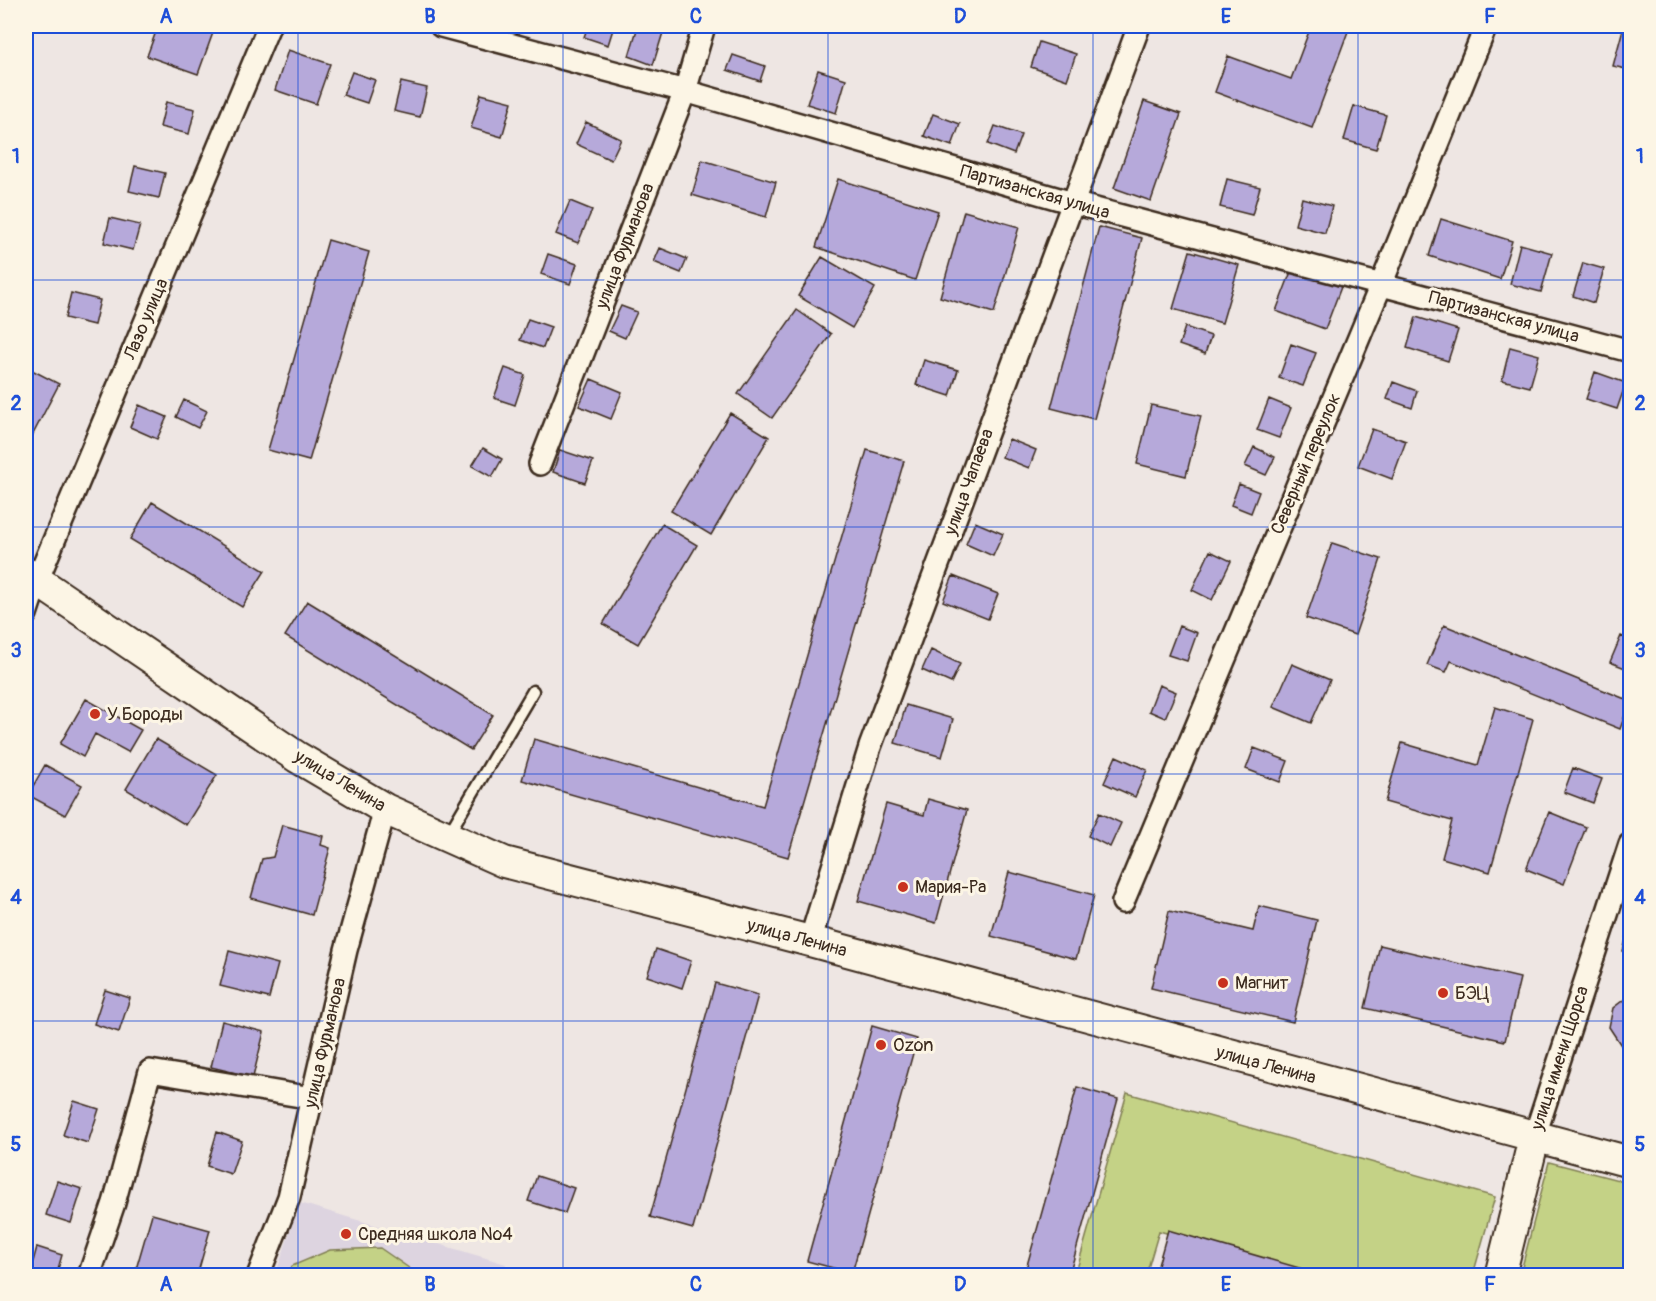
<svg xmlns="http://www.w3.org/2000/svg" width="1656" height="1301" viewBox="0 0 1656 1301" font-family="Pangolin,sans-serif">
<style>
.built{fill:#ddd4e0}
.green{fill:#c4d286;stroke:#807e52;stroke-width:1.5}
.building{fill:#b6a9da;stroke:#3b2a1e;stroke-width:1.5}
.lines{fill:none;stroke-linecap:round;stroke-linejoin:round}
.lane-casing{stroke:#3b2a1e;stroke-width:15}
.street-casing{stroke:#3b2a1e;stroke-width:26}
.secondary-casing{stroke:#3b2a1e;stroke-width:34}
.lane{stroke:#fcf5e5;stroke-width:10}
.street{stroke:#fcf5e5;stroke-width:21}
.secondary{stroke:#fcf5e5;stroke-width:30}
.grid{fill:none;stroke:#1d4ed8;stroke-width:1.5;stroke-opacity:0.55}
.poi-dot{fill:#c8321e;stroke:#fcf5e5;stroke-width:2}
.labels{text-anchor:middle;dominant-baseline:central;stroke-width:6;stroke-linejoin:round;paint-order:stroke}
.street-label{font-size:18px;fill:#3b2a1e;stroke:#fcf5e5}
.poi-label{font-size:18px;fill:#3b2a1e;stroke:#fcf5e5;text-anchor:start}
.neatline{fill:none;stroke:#1d4ed8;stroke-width:2}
.grid-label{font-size:20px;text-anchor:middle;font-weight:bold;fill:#1d4ed8}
</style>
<rect width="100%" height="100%" fill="#eee6e3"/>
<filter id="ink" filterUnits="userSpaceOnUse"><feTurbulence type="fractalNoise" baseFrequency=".0167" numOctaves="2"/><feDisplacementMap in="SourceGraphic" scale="12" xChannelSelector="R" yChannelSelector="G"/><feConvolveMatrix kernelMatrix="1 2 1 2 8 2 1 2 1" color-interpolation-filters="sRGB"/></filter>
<g filter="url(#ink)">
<!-- built -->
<path class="built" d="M300,1203l206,61 -3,12h-228z"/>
<!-- green -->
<path class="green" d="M1127,1093l368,104 -22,78h-156l-158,-44 -13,44 -71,1z
M1549,1162l81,21v92h-110z
M380,1248l39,27h-131l4,-9 38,-16z"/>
<!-- building -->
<path class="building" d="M158,26h42l14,4 -16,44 -51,-18z
M588,26h26l-6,19 -24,-8z
M638,26h27l-12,39 -24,-9z
M1311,26h39l-38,102 -97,-36 13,-36 63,23z
M1623,29l7,2v39l-17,-4z
M1039,42l37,12 -9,26 -36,-13z
M288,50l42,14 -14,40 -41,-14z
M733,55l32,11 -5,15 -33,-11z
M818,70l28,9 -10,34 -29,-9z
M352,72l23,8 -8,23 -24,-8z
M401,82l26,6 -7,29 -26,-6z
M481,94l31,8 -10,35 -31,-9z
M1144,101l37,13 -30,87 -37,-13z
M166,102l29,7 -6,25 -29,-7z
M1354,106l32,9 -10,34 -32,-9z
M933,114l27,10 -8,22 -28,-10z
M586,122l35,17 -10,21 -35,-16z
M995,126l26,9 -7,19 -26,-10z
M702,160l74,22 -10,35 -74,-22z
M135,166l30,7 -6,25 -30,-7z
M838,179l100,32 -23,69 -99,-33z
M1227,179l33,8 -8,28 -32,-8z
M1302,198l30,8 -7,27 -30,-8z
M570,201l22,9 -14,33 -22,-9z
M964,211l55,16 -25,86 -54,-16z
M110,218l30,7 -7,25 -29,-7z
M1441,219l71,22 -12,38 -71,-23z
M1099,227l43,11 -48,181 -43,-11z
M328,240l41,12 -60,209 -41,-11z
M1520,244l32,9 -11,39 -31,-8z
M660,248l27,11 -6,14 -27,-11z
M1190,251l49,14 -17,58 -49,-14z
M548,254l29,10 -7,20 -29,-10z
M822,257l53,31 -23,40 -54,-32z
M1583,263l21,6 -10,34 -21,-7z
M1292,269l49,18 -16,42 -49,-18z
M71,293l29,7 -6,25 -29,-7z
M621,306l16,6 -12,26 -16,-7z
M797,310l34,24 -59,84 -34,-24z
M1416,317l42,13 -10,31 -41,-13z
M528,319l23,8 -8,21 -23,-8z
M1185,327l26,9 -6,18 -26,-9z
M1291,344l25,9 -13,33 -24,-8z
M1510,347l29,8 -9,32 -28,-7z
M924,360l34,10 -8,26 -34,-11z
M26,367l33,17 -28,54 -5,-2z
M505,368l20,7 -10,30 -21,-7z
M1595,372l31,11 -9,26 -31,-10z
M591,379l31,13 -11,27 -32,-13z
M1393,382l24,9 -5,17 -25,-9z
M1269,399l22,9 -12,30 -22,-8z
M184,400l23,11 -9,17 -22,-11z
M139,405l28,12 -10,22 -27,-12z
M1151,405l50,11 -15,60 -49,-12z
M730,413l39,24 -58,98 -40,-24z
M1372,429l34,12 -14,38 -34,-13z
M1009,439l27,11 -7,18 -27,-11z
M1254,447l21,10 -9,18 -21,-9z
M483,448l19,11 -10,18 -20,-11z
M560,450l33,11 -8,22 -32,-11z
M867,450l37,11 -116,396 -266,-77 12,-41 229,67z
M1239,484l20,8 -8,21 -20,-8z
M152,502l113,69 -23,36 -112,-68z
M975,522l28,12 -10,22 -27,-12z
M662,524l35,21 -59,99 -35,-20z
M1332,543l49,16 -26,76 -49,-17z
M1210,551l21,10 -19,39 -20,-10z
M953,576l45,18 -10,25 -45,-18z
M307,601l186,114 -22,35 -186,-114z
M1444,625l186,76 -10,28 -169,-68 -5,11 -19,-7z
M1179,626l18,7 -10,28 -19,-6z
M1621,636l9,4v30l-20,-8z
M931,650l29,14 -9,19 -29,-13z
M1292,664l38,16 -19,43 -38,-16z
M1159,685l17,7 -11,26 -16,-7z
M86,699l55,31 -13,22 -33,-18 -12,23 -23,-13z
M906,705l47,14 -11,38 -47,-14z
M1495,707l38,12 -43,153 -48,-14 10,-37 -67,-19 17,-59 76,22z
M156,739l61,36 -31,50 -60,-36z
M1254,748l34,13 -8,21 -34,-13z
M1116,756l31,14 -12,27 -31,-14z
M45,765l37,20 -17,30 -37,-20z
M1573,768l29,11 -9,24 -29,-11z
M928,799l39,11 -31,113 -78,-22 28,-97 38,11z
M1549,812l37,15 -22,57 -38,-15z
M1099,813l22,10 -11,24 -22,-11z
M282,825l41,11 -2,9 9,3 -18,67 -61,-17 11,-39 11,-2z
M1009,872l85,23 -18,64 -85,-23z
M1259,906l58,14 -24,102 -142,-34 18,-77 84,20z
M1630,925v28l-7,-2z
M1380,945l140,33 -15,63 -140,-33z
M656,949l35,12 -9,27 -35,-12z
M229,951l49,13 -9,34 -49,-12z
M715,983l43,12 -65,234 -43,-12z
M105,990l25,8 -11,34 -25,-8z
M1630,995v64l-21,-32 4,-19z
M222,1021l42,11 -11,45 -42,-10z
M872,1026l45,13 -65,234 -45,-12z
M1077,1087l41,12 -49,177h-45z
M74,1101l25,8 -11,34 -25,-8z
M217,1132l25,9 -11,33 -24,-8z
M537,1176l37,12 -9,25 -37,-12z
M57,1181l25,8 -11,34 -25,-8z
M152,1214l58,16 -13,46h-63z
M1168,1230l159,46h-172z
M37,1247l25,8 -6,21h-27z"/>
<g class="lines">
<defs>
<path id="lane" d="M448,835l85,-144"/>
<path id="street" d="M441,26l244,65 388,112 557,148
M540,464l145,-373 19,-65
M26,614l11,-33 232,-555
M1123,902l258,-617 105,-259
M810,941l60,-194 269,-721
M1534,1138l96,-294
M89,1276l25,-73 36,-132 162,27
M258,1276l31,-79 57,-247 39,-141"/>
<path id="secondary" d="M26,573l271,184 88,52 119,53 306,79 820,221
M1500,1276l34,-138"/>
</defs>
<!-- lane casing -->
<use href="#lane" class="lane-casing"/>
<!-- street casing -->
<use href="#street" class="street-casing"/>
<!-- secondary casing -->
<use href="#secondary" class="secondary-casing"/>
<!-- lane -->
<use href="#lane" class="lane"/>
<!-- street -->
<use href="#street" class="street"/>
<!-- secondary -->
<use href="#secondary" class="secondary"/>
</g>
</g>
<!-- grid -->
<path class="grid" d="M298,26v1250M563,26v1250M828,26v1250M1093,26v1250M1358,26v1250M26,280h1604M26,527h1604M26,774h1604M26,1021h1604"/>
<!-- markers -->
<g class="poi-dot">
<circle cx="95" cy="714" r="6"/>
<circle cx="903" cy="887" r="6"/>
<circle cx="1223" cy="983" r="6"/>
<circle cx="1443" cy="993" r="6"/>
<circle cx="881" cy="1045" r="6"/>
<circle cx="346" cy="1234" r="6"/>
</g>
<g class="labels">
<!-- street labels -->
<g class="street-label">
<text transform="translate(1035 192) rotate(16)">Партизанская улица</text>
<text transform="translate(625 246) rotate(-69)">улица Фурманова</text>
<text transform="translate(1504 317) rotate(15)">Партизанская улица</text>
<text transform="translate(146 319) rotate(-67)">Лазо улица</text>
<text transform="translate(1306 464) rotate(-67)">Северный переулок</text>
<text transform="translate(969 482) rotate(-70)">улица Чапаева</text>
<text transform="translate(340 781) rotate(31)">улица Ленина</text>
<text transform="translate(797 938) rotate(15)">улица Ленина</text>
<text transform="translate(325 1043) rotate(-77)">улица Фурманова</text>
<text transform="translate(1560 1058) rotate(-72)">улица имени Щорса</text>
<text transform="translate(1266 1065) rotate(15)">улица Ленина</text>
</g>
<!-- poi labels -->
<g class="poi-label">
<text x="107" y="714">У Бороды</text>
<text x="915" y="887">Мария-Ра</text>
<text x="1235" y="983">Магнит</text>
<text x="1455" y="993">БЭЦ</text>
<text x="893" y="1045">Ozon</text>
<text x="358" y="1234">Средняя школа №4</text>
</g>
</g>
<!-- margin -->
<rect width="1656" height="1301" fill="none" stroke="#fcf5e5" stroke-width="66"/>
<rect x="33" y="33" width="1590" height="1235" class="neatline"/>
<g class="grid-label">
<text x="166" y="23">A</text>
<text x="430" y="23">B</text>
<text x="696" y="23">C</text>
<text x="960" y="23">D</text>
<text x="1226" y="23">E</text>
<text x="1490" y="23">F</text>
<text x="16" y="163">1</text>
<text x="1640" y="163">1</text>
<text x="16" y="410">2</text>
<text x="1640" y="410">2</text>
<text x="16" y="657">3</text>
<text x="1640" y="657">3</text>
<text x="16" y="904">4</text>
<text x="1640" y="904">4</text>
<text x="16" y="1151">5</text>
<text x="1640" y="1151">5</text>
<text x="166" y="1291">A</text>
<text x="430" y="1291">B</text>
<text x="696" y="1291">C</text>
<text x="960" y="1291">D</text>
<text x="1226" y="1291">E</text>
<text x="1490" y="1291">F</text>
</g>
</svg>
